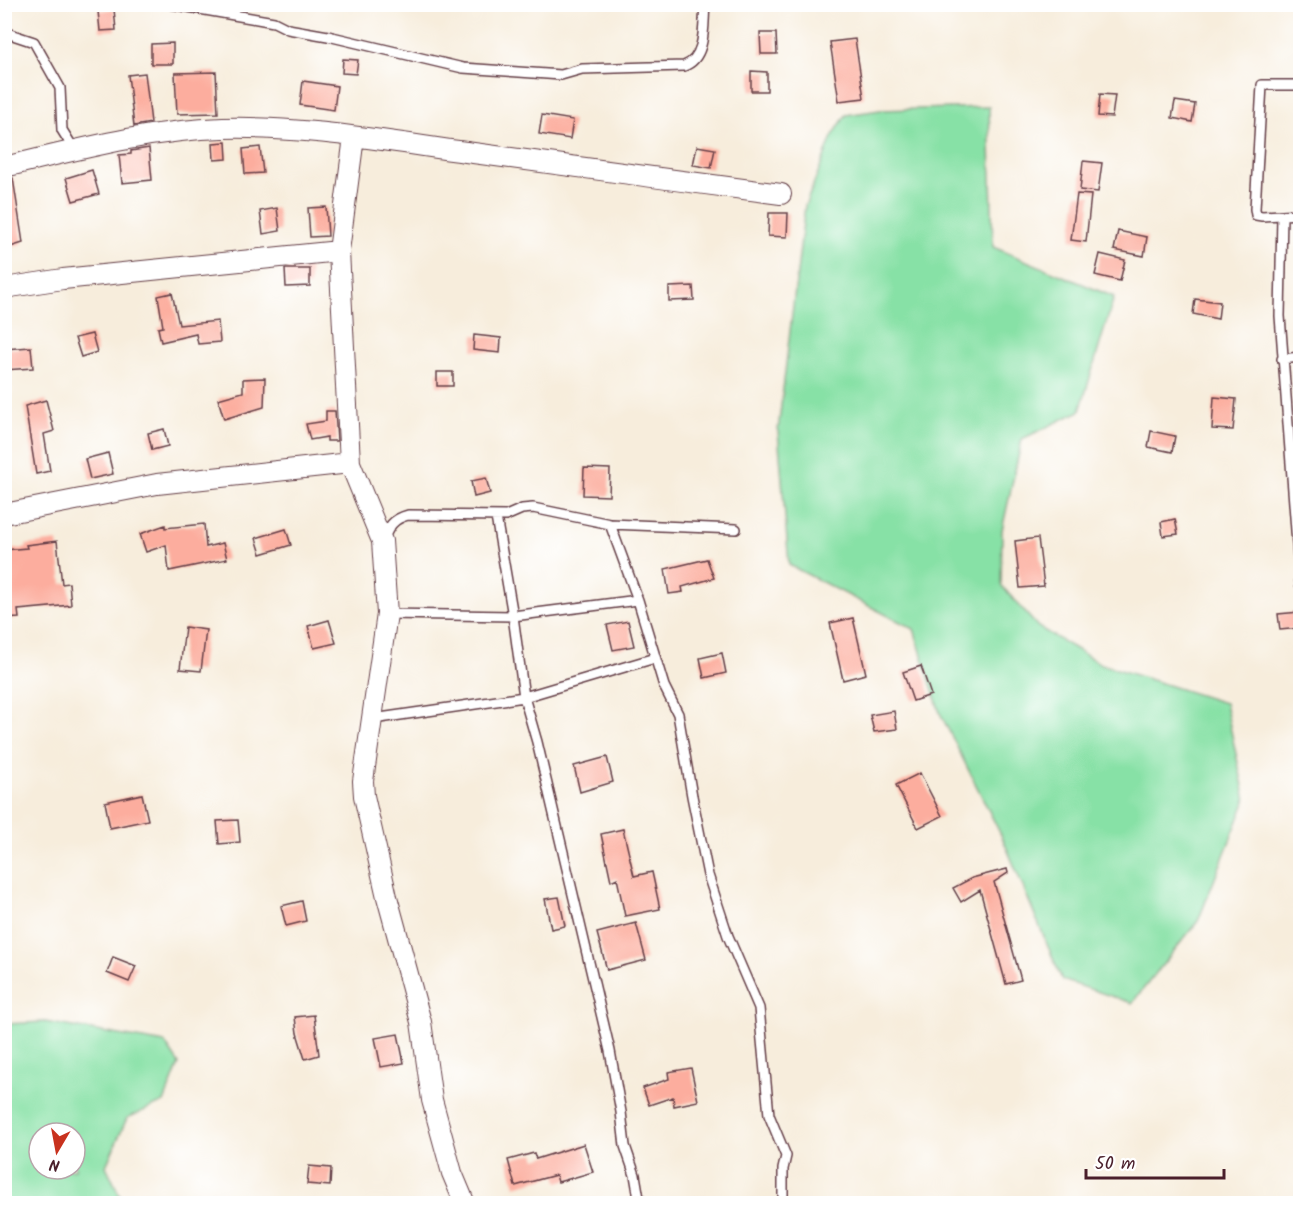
<svg xmlns="http://www.w3.org/2000/svg" width="1305" height="1208" viewBox="0 0 1305 1208" font-family="Kalam,sans-serif">
<style>
.green{fill:#87e1a6;stroke:#688068;stroke-width:1.5;fill-rule:evenodd}
.building{fill:#fcad9e}
.lines{fill:none;stroke-linecap:round;stroke-linejoin:round}
.lane-casing{stroke:#643e46;stroke-width:12}
.street-casing{stroke:#643e46;stroke-width:22}
.lane{stroke:#fff;stroke-width:9}
.street{stroke:#fff;stroke-width:20}
</style>
<rect width="100%" height="100%" fill="#fff"/>
<filter id="ink" filterUnits="userSpaceOnUse"><feTurbulence type="fractalNoise" baseFrequency=".0167" numOctaves="2"/><feDisplacementMap in="SourceGraphic" scale="12" xChannelSelector="R" yChannelSelector="G"/><feConvolveMatrix kernelMatrix="1 2 1 2 8 2 1 2 1" color-interpolation-filters="sRGB"/></filter>
<filter id="wash" filterUnits="userSpaceOnUse"><feTurbulence type="fractalNoise" baseFrequency=".008" numOctaves="4" result="noise"/><feDisplacementMap in="SourceGraphic" scale="24" xChannelSelector="R" yChannelSelector="G"/><feGaussianBlur stdDeviation="1.35" result="paint"/><feColorMatrix in="noise" values="0 0 0 0 0 0 0 0 0 0 0 0 0 0 0 0 0 1.4 0 .05"/><feComposite in="paint" operator="in"/></filter>
<g filter="url(#wash)">
<rect width="100%" height="100%" fill="#f7eddc"/>
<!-- green -->
<path class="green" d="M989,107l4,140 121,50 -34,114 -58,28 -20,91 -1,55 37,42 63,37 124,39 21,97 -48,121 -66,82 -70,-23 -59,-141 -63,-126 -26,-84 -125,-64 -11,-134 27,-225 27,-69 14,-22 34,-5z
M45,1022l120,21 14,21 -15,38 -37,16 -21,48 15,32 5,5h-121v-179zM39,1133h36v36h-36z"/>
<g id="blocks">
<!-- building -->
<path class="building" d="M114,9l2,21 -16,1 -2,-20z
M760,33h16l1,21h-16z
M855,39l9,59 -25,3 -9,-59z
M173,43v21h-22v-20z
M343,59l15,1 -2,14 -14,-1z
M751,71l16,1v19h-16z
M216,72l2,41 -41,1 -2,-41z
M145,73l6,50 -17,3 -6,-51z
M303,81l34,5 -3,24 -34,-5z
M1100,94l15,1 -3,22 -14,-1z
M1175,101l20,3 -3,18 -20,-4z
M542,115l31,5 -3,19 -31,-5z
M226,142l1,17 -13,1 -1,-17z
M697,146l18,3 -4,19 -18,-3z
M260,147l3,26 -18,1 -2,-25z
M149,148l3,32 -30,3 -3,-28 12,-1v-3z
M1083,161l19,2 -4,29 -18,-2z
M92,170l7,24 -26,7 -7,-23z
M13,178l10,65 -19,6v-70z
M1077,194l14,1 -5,47 -15,-2z
M326,207l2,29 -18,1 -2,-29z
M277,208l3,23 -17,3 -3,-23z
M769,213h19l-1,24 -19,-1z
M1118,231l29,6 -3,19 -30,-6z
M1100,254l25,6 -5,21 -25,-6z
M285,269h25v17l-24,1z
M693,286l1,14 -25,1v-14z
M172,293l7,32 39,-4 2,21 -22,2 -2,-10 -35,8 -3,-14 5,-1 -5,-31z
M1195,299l25,3 -2,17 -25,-5z
M92,334l5,18 -16,5 -6,-19z
M474,335l27,3 -1,15 -27,-3z
M31,347l2,21 -29,2v-21z
M437,372h16v14h-16z
M265,378l-1,29 -40,12 -6,-20 25,-7v-13z
M1214,397l22,2 -3,31 -21,-1z
M46,400l8,31 -10,3 6,37 -14,3 -11,-68z
M326,411h9l2,30h-10v-4l-17,3 -4,-16 20,-3z
M164,429l4,17 -16,4 -4,-17z
M1151,431l24,5 -3,16 -24,-5z
M108,453l5,21 -23,5 -5,-20z
M584,468l26,1 -1,27 -26,-1z
M486,478l4,15 -16,4 -3,-16z
M1175,519l3,15 -15,2 -2,-14z
M204,524l2,23 17,-4 4,16 -58,12 -3,-26 -20,7 -6,-18 25,-9v3z
M286,529l5,16 -30,9 -5,-16z
M1038,538l6,48 -24,2 -5,-47z
M57,541l5,43 7,-1 2,22 -53,5 1,8 -15,1v-69l23,-2 -1,-3z
M707,559l7,19 -32,9 1,5 -14,2 -4,-25z
M1300,612v16l-20,2 -2,-16z
M853,618l13,56 -23,6 -13,-57z
M329,620l7,23 -22,5 -6,-22z
M628,621l6,25 -21,4 -6,-25z
M185,627l21,3 -5,41 -21,-2z
M722,653l4,20 -22,5 -4,-20z
M921,666l10,29 -18,6 -10,-29z
M894,711l3,18 -23,3 -4,-17z
M607,757l6,25 -33,10 -6,-26z
M920,773l22,43 -24,12 -22,-43z
M142,794l6,26 -38,8 -5,-26z
M238,820l2,22 -21,2 -2,-23z
M623,829l11,47 18,-4 8,37 -35,7 -8,-38 -6,3 -10,-47z
M1007,869l1,4 -14,9 27,98 -15,4 -26,-94 -19,12 -8,-14 19,-10z
M559,897l6,29 -14,3 -6,-30z
M302,901l4,20 -20,5 -5,-20z
M636,923l10,37 -39,10 -10,-37z
M113,957l23,9 -7,16 -22,-9z
M314,1015l5,40 -14,4 -8,-26 -2,-16z
M398,1034l6,29 -23,4 -6,-29z
M691,1068l7,33 -24,5 -1,-9 -24,8 -6,-17 26,-9 -1,-7z
M584,1144l9,28 -35,10 -2,-7 -41,11 -7,-26 26,-7 2,6z
M309,1166l22,2 -1,18 -23,-2z"/>
</g>
</g>
<g filter="url(#ink)">
<use href="#blocks" fill-opacity="0" stroke="#643e46" stroke-width="1.5"/>
<g class="lines">
<defs>
<path id="lane" d="M171,4l103,18 14,7 40,7 135,32 98,7 21,-6 102,-3c23,-8 19,-42 21,-62
M4,32l30,10 26,46 2,42 13,21
M1300,85h-38l-7,124 1,6 6,1 38,-2
M1282,215l-2,101 20,268
M1282,359l18,-2
M496,517l17,99 11,81 13,45 73,309 11,61 4,34 10,29 5,29
M610,524l28,76 26,86 14,28 14,82 16,79 20,61 31,72 10,107 17,41 -3,13v35
M383,540c6,-14 10,-21 25,-25l98,1 16,-7 11,-1 77,16 126,5
M387,614l126,2 125,-16
M373,719l151,-22 131,-39"/>
<path id="street" d="M354,137l-15,114 11,212 32,78 5,73 -24,167 1,15 23,101 34,125 11,78 20,73 13,31
M4,167c72,-17 145,-37 219,-39 81,-2 163,13 243,24 105,15 210,28 315,42
M4,288l59,-9 276,-28
M4,514l153,-30 193,-21"/>
</defs>
<!-- lane casing -->
<use href="#lane" class="lane-casing"/>
<!-- street casing -->
<use href="#street" class="street-casing"/>
<!-- lane -->
<use href="#lane" class="lane"/>
<!-- street -->
<use href="#street" class="street"/>
</g>
</g>
<!-- margin -->
<rect width="1305" height="1208" fill="none" stroke="#fff" stroke-width="24"/>
<!-- north arrow -->
<g transform="translate(57 1151) rotate(190)"><circle r="28" fill="#ffffff" stroke="#b7a5aa" stroke-width="1.5"/>
<path d="M0-4.5L10 22L0 15L-10 22Z" fill="#c8321e"/>
<text y="-9" font-size="16" font-weight="bold" text-anchor="middle" fill="#4a1f2b">N</text>
</g>
<!-- scale -->
<path d="M1086 1169v9h138v-9" fill="none" stroke="#4a1f2b" stroke-width="3"/>
<text x="1095" y="1169" font-size="18" fill="#4a1f2b" stroke="#ffffff" stroke-width="4.5" paint-order="stroke">50 m</text>
</svg>
